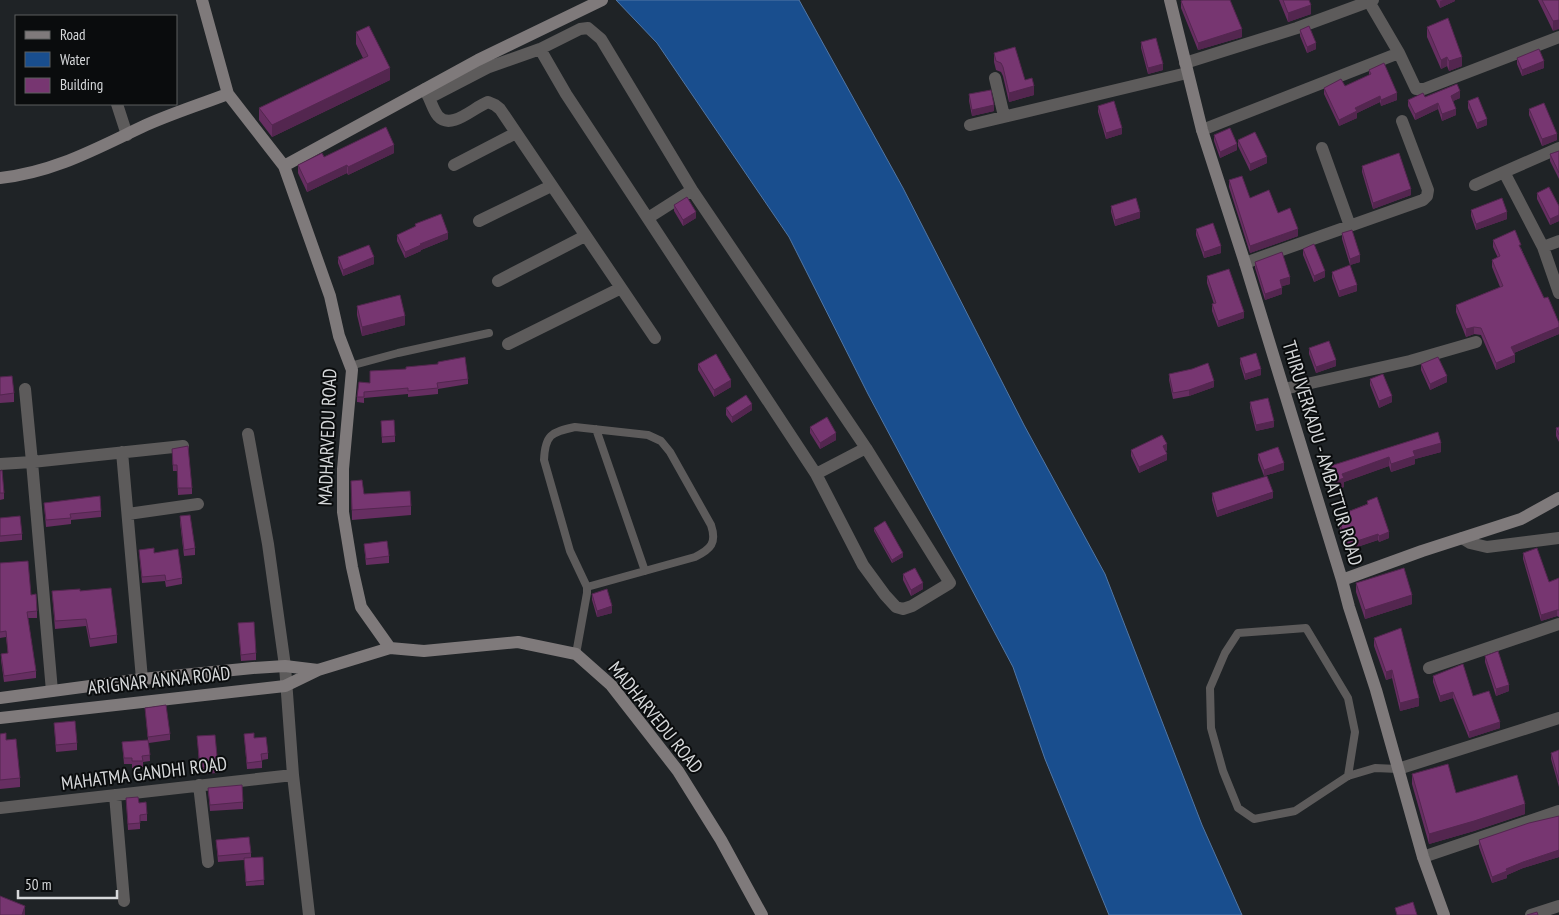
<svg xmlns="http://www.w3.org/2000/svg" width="1559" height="915" viewBox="0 0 1559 915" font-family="'PT Sans Narrow',sans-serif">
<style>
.water{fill:#194e8e;stroke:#5277a5}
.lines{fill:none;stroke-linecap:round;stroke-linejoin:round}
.lane{stroke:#5d5b5b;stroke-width:8}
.street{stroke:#5d5b5b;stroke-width:12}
.secondary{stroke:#7f7a7b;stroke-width:12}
.wall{fill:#662e61}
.shaded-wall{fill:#53264f}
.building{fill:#773671;stroke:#53264f}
.labels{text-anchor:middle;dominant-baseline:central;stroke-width:4;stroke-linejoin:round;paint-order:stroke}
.street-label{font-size:19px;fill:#d6d8da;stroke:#0a0c0d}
</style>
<rect width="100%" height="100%" fill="#1f2326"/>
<!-- water -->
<path class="water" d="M616,0h183l104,188 121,237 81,149 97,251 40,90h-133l-64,-156 -32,-92 -145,-273 -79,-157 -132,-194z"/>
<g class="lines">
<!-- lane -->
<path class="lane" d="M350,366l48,-13 91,-20
M575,427l73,8 13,6 9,11 41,73c6,18 0,24 -16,32l-108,30 -17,-36 -26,-91c1,-25 7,-28 31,-33z
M596,429l49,142
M576,654l11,-61v-6
M1348,776l7,-44 -7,-34 -42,-70 -68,5 -13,20 -15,35 1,40 12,43 15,37 16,11 41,-8 53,-35 27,-8 23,1"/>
<!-- street -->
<path class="street" d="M1368,0l31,53
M1185,63l112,-35 76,-28
M995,78l9,38
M425,89l2,5 6,2 56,-29 51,-18 40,-20 8,-1 13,11 91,151 174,258 84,135 -38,23 -9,3 -7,-2 -11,-12 -22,-30 -47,-91 -250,-380 -26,-45
M427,94c4,7 6,16 11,22 13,15 36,-9 50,-14l7,3 5,4 155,229
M117,104l10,31
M970,125l217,-52
M1202,130l197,-77 17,36h8l135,-52
M1322,148l28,78
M454,165l62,-32
M1504,172l55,-24
M1475,185l29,-13 39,75 16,-6
M648,218l44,-28
M479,221l72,-35
M1543,247l16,46
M1245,263l178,-63 4,-4 1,-6 -26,-69
M498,281l87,-45
M508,344l113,-56
M25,389l7,73 151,-16
M1284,389l126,-28 66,-19
M248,434l20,110 17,122 8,109 16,140
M122,452l20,227
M0,464l32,-2 20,229
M816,474l50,-26
M128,514l70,-10
M1462,538l8,5 17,4 72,-9
M1429,668l130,-44
M1398,769l161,-51
M199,785l9,77
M115,795l9,106
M0,808l293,-33
M1423,857l136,-46
M1531,915l28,-9"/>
<!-- secondary -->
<path class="secondary" d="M202,0l26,94 56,72 46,130 9,40 13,34 -9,99v43l9,55 9,40 29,41 34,3 94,-9 58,12 35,31 67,86 43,69 41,75
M1170,0l32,130 43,133 97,317 7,27 27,83 47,167 21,58
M284,166l194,-106 124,-60
M0,178c55,-6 97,-30 146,-53 27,-12 55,-21 82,-31
M1342,580l80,-29 99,-32 38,-21
M0,698l142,-19 111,-11 32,-2 33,4
M0,718l285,-32 33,-16 72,-22"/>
</g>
<!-- wall -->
<path class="wall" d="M1279,0h30l2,14 -23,8z
M1436,0h19v1l-15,7z
M1538,0h21l-6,31z
M1181,1l61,36 -44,13 -17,-42z
M1427,27l35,39 -13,5 -2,-5 -6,3 -14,-32z
M1300,30l16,19 -9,4 -7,-17z
M356,32l34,48 -118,57 -13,-17v-12l104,-50 -7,-14z
M1141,42l22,28 -15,4 -7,-26z
M994,53l31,27 9,15 -25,7 -6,-26 -2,-4 -5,-2 -2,-8z
M1517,58l27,10 -22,8 -5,-12z
M1369,70l28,30 -16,6 -1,-4 -23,11v5l-18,8 -15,-32v-6l21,-2 24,-11z
M969,94l25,17 -22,5 -3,-15z
M1425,97l35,1 -7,3 3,14 -14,6 -4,-12 -23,11 -7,-14v-6z
M1468,101l19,24 -10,4 -9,-21z
M1098,106l24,28 -16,5 -8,-27z
M1529,109l28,31 -15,6 -13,-31z
M1214,135l23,15 -17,8 -6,-17z
M1238,140l29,23 -17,8 -12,-25z
M1559,151v28l-9,-18v-7z
M394,153l-46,22 -1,-2 -40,19 -9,-19v-8l26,-8z
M1362,166l49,29 -38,14 -11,-37z
M1229,180l21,18 28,15 20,23 -48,17 -21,-66z
M1537,193l22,13v15l-9,4 -13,-26z
M674,205l22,13 -13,8 -9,-15z
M1111,206l29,12 -25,8 -4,-14z
M1471,210l36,9 -31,11 -5,-14z
M415,224l33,15 -27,11v1l-16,7 -8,-17v-6l18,-8z
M1196,229l25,24 -17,5 -8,-23z
M1342,233l18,29 -10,3 -8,-26z
M1493,240l28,8 38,86 -45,19 1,9 -19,8 -15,-35 -7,-1 -8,3 -10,-25v-7l44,-18 -8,-20v-7l6,-2 -5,-11z
M1303,249l22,28 -11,5 -11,-27z
M338,257l36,7 -31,12 -5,-13z
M1255,262l35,22 -8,2v8l-17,6 -10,-32z
M1332,272l25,19 -18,6 -7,-19z
M1207,276l37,42 -26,9 -6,-16v-7h2l-7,-21z
M357,306l48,19 -43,11 -5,-21z
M1309,348l27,18 -20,7 -7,-19z
M1240,358l21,17 -16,5 -5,-16z
M698,364l33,23 -17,10 -16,-27z
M1421,364l26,18 -17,8 -9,-20z
M1169,374l45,13 -25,9 -16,3 -4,-19z
M0,377l14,16v9l-14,1z
M468,379v5l-30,5v5l-30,3v-3l-44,4v5l-7,-1v-5l13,-14z
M1370,379l22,23 -13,6 -9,-23z
M1250,402l24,25 -18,4 -6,-23z
M726,408l26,2 -20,13 -6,-8z
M381,421l14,15v6l-13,1z
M810,427l26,13 -16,9 -10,-16z
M1559,427v15l-3,-6v-8z
M1438,432l3,20 -26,7v5l-24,8 -2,-6 -45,16v5l-14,5 -6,-16v-8z
M172,449l20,39v6l-14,1 -1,-24h-4z
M1131,450h36l-1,1 1,9 -28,13 -8,-17z
M1258,454l26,16 -20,6 -6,-16z
M0,471l4,22v6l-4,1z
M351,481l13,13 47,12v9l-59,5z
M1212,493l61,5 -56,19 -5,-17z
M1367,501l22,37 -10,4 -1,-2 -30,10 -11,-28v-6l30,-12z
M44,503l57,8v6l-30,3v4l-25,3z
M180,516l15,32v7l-11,1 -4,-34z
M0,518l22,16v6l-22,2z
M874,528l29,29 -11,6 -18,-32z
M364,544l25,12v7l-23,2z
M139,550l15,3 28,25v6l-16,3 -1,-6 -23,2z
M1523,553l26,29 10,-4v39l-2,-1 -16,5 -18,-62z
M0,563l31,32 6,16v7h-9l8,53v7l-32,4 -3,-22v-6l7,-1 -2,-16 -6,1z
M903,574l20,15 -12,7 -8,-16z
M1356,583l56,21 -47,15 -9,-27z
M52,591h28l37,44v8l-27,4 -4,-21 -31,3z
M592,594l20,19 -15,4 -5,-17z
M238,623l18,30v7l-15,1z
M1374,638l45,68 -19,5 -8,-33 -6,2 -12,-34z
M1485,656l24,35 -13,5 -11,-34z
M1433,676l67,52 -31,10 -16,-40 -13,4 -7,-20z
M145,708l25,26v6l-21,3 1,18 -7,1v5l-11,1v-4h-8l-2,-22 26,-2z
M54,723l23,20v7l-21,2z
M0,734l6,6 14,38v9l-20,2z
M244,734l10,4 14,15v6l-6,1v8l-15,1z
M197,736l21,30v7l-18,1z
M1559,750v37l-8,-28v-6z
M1412,774l44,19 69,21 -51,17 -45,13 -17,-60z
M208,788l35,14v7l-33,2z
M126,798l13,5 8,11v7h-7v8l-12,1z
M1559,816v41l-36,11 -16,7v3l-15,5 -13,-36v-7z
M216,840l35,13v4h12l1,28 -18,1 -2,-26 -26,2z"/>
<!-- shaded-wall -->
<path class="shaded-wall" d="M1443,0h12v1l-15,7v-7z
M1311,5v9l-23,8v-9z
M1559,20v9l-6,2v-10z
M1242,29v8l-44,13v-7z
M1316,43v6l-9,4v-6z
M1447,57v9l-6,3v-9z
M1462,57v9l-13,5v-10z
M1544,61v7l-22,8v-6z
M1163,64v6l-15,4v-6z
M390,68v12l-118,57v-12z
M1034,86v9l-25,7v-9z
M1460,91v7l-9,4v-6z
M1397,93v7l-16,6v-6z
M1380,96v6l-23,11v5l-18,8v-6l16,-12z
M1438,103v6l-23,11v-6z
M994,105v6l-22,5v-6z
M1456,109v6l-14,6v-7z
M1487,119v6l-10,4v-6z
M1122,128v6l-16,5v-6z
M1557,134v6l-15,6v-7z
M1237,144v6l-17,8v-6z
M394,145v8l-46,22v-8z
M1267,157v6l-17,8v-7z
M347,165v8l-40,19v-8z
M1411,189v6l-38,14v-6z
M696,212v6l-13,8v-6z
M1140,212v6l-25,8v-6z
M1507,212v7l-31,11v-6z
M1559,215v6l-9,4v-6z
M1298,229v7l-48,17v-7z
M448,233v6l-27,11v1l-16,7v-6l15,-8z
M1221,246v7l-17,5v-6z
M1360,255v7l-10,3v-6z
M374,257v7l-31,12v-6z
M1325,271v6l-11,5v-6z
M1290,277v7l-10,3v-7z
M1357,285v6l-18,6v-6z
M1282,288v6l-17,6v-6z
M1244,312v6l-26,9v-6z
M405,316v9l-43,11v-9z
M1474,327v7l-8,3v-8z
M1559,327v7l-48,20v-7z
M1515,355v7l-19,8v-7z
M1336,360v6l-20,7v-6z
M1261,369v6l-16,5v-6z
M1447,376v6l-17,8v-6z
M731,380v7l-17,10v-7z
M1214,381v6l-25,9v-6z
M1392,396v6l-13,6v-7z
M752,404v6l-20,13v-6z
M1274,421v6l-18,4v-6z
M836,433v7l-16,9v-6z
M1441,443v9l-26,7v5l-24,8v-8l22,-13z
M1167,444v6l-4,2v-6z
M1167,454v6l-28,13v-6z
M1389,457v9l-45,16v5l-14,5v-9l12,-9z
M1284,463v7l-20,6v-6z
M1273,492v6l-56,19v-6z
M1389,532v6l-10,4v-6z
M1378,534v6l-30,10v-6z
M903,553v4l-11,6v-3z
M923,583v6l-12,7v-6z
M1412,595v9l-47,15v-9z
M612,606v7l-15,4v-6z
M1557,610v6l-16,5v-6z
M1392,670v8l-6,2v-8z
M1509,685v6l-13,5v-7z
M1453,692v6l-13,4v-6z
M1419,698v8l-19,5v-8z
M1500,722v6l-31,10v-6z
M1525,804v10l-51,17 -45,13v-10z
M1559,850v7l-36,11 -16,7v3l-15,5v-6l14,-8 17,-7z
M25,906v9h-3z"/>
<!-- building -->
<path class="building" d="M1183,0h47l12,29 -44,14 -17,-42z
M1283,0h26l2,5 -23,8z
M1542,0h17v20l-6,1z
M1448,18l14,39 -13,4 -2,-4 -6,3 -14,-33z
M369,26l21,42 -118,57 -13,-17 109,-52 -12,-24z
M1309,26l7,17 -9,4 -7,-17z
M1156,38l7,26 -15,4 -7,-26z
M1015,47l10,33 7,-2 2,8 -25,7 -6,-26 -2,-4 -5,-2 -2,-8z
M1539,49l5,12 -22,9 -5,-12z
M1384,63l13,30 -16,7 -1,-4 -25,12 2,3 -18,9 -15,-32 17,-9 4,7 26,-12 -2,-4z
M1457,84l3,7 -9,5 5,13 -14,5 -4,-11 -23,11 -7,-14 15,-7 2,4z
M991,90l3,15 -22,5 -3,-16z
M1478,97l9,22 -10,4 -9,-22z
M1114,101l8,27 -16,5 -8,-27z
M1544,103l13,31 -15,5 -13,-30z
M386,127l8,18 -46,22 -1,-2 -40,19 -9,-19 24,-12 2,4z
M1230,128l7,16 -17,8 -6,-17z
M1255,132l12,25 -17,7 -12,-24z
M1559,151v22l-9,-19z
M1399,153l12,36 -38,14 -11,-37z
M1242,176l8,22 19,-8 9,23 12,-5 8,21 -48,17 -21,-66z
M1549,187l10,19v9l-9,4 -13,-26z
M687,197l9,15 -13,8 -9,-15z
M1136,198l4,14 -25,8 -4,-14z
M1502,198l5,14 -31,12 -5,-14z
M441,214l7,19 -28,11 1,1 -16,7 -8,-17 19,-9 -1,-2z
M1213,223l8,23 -17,6 -8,-23z
M1352,230l8,25 -10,4 -8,-26z
M1515,230l6,15h-2l25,53 4,-1 11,26v4l-48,20 4,8 -19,8 -15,-35 -7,-1 -8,2 -10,-24 47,-19 -11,-26 8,-4 -7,-16z
M1314,244l11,27 -11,5 -11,-27z
M369,245l5,12 -31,13 -5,-13z
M1282,252l8,25 -10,3 2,8 -17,6 -10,-32z
M1350,265l7,20 -18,6 -7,-19z
M1229,269l15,43 -26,9 -6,-17 4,-1 -9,-27z
M400,295l5,21 -43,11 -5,-21z
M1329,341l7,19 -20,7 -7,-19z
M1256,353l5,16 -16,5 -5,-16z
M716,354l15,26 -17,10 -16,-26z
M465,357l3,22 -31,4 1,5 -30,3v-3l-44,4v5h-7l2,-15 11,1v-12l36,-2v-2l32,-3v-2z
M1438,357l9,19 -17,8 -9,-20z
M1208,363l6,18 -25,9 -16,3 -4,-19 23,-5z
M1383,374l9,22 -13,5 -9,-22z
M12,376l2,17 -14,2v-18z
M746,395l6,9 -20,13 -6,-9z
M1268,398l6,23 -18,4 -6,-23z
M827,417l9,16 -16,10 -10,-16z
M394,420l1,16 -13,1 -1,-16z
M1559,427v8l-3,-7z
M1438,432l3,11 -28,8 2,5 -24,8 -2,-7 -47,17 2,4 -14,5 -6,-15z
M1162,435l5,9 -4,2 4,8 -28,13 -8,-17z
M188,446l4,42h-14l-1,-23h-4l-1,-16z
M1278,447l6,16 -20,7 -6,-16z
M2,470l2,23h-4v-22z
M1267,476l6,16 -56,19 -5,-18z
M362,480l2,14 46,-3 1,15 -59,4 -1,-29z
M100,496l1,15 -31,3 1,4 -25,2 -2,-17z
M1377,497l12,35 -10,4 -1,-2 -30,10 -11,-28 31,-12 -1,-3z
M190,515l5,33 -11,2 -4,-34z
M20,516l2,18 -22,2v-18z
M885,521l18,32 -11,7 -18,-32z
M387,541l2,15 -23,3 -2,-15z
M154,548v5l24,-4 4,29 -16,3 -1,-6 -23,2 -3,-27z
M1537,548l12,34 10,-4v32h-2l-16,5 -18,-62z
M28,561l3,34 5,-1 1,17 -10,1 9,59 -32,5 -3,-22 7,-1 -2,-22 -6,1v-69z
M915,568l8,15 -12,7 -8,-16z
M1404,568l8,27 -47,15 -9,-27z
M111,588l6,47 -27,4 -4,-20 -31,2 -3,-30 28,-2v2z
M607,589l5,17 -15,5 -5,-17z
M254,622l2,31 -15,2 -3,-32z
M1401,628l18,70 -19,5 -8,-33 -6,2 -12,-34z
M1498,651l11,34 -13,4 -11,-33z
M1463,664l10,32 16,-5 11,31 -31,10 -16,-40 -13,4 -7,-20z
M166,705l4,29 -22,3 -3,-29z
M75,721l2,22 -21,2 -2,-22z
M6,733v7l10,-1 4,39 -20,2v-46z
M254,733v5l12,-1 2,16 -7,1 1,7 -15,2 -3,-29z
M215,735l3,31 -18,2 -3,-32z
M148,740l2,15 -8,1 1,5h-11v-3h-8l-2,-16z
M1559,750v31l-8,-28z
M1448,764l8,29 61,-18 8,29 -51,17 -45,13 -17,-60z
M242,785l1,17 -33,3 -2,-17z
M138,797l1,6 7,-1 1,12 -7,1v8l-12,1 -2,-26z
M1559,816v34l-36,12 -17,7 1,2 -15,6 -13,-37 50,-17z
M249,837l2,16 -33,3 -2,-16z
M263,857l1,23 -18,2 -2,-24z
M0,896l25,10 -3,9h-22z
M1413,902l4,13h-20l-2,-7z
M1537,912l1,3h-11z"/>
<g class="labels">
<!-- street labels -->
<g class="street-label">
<text transform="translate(327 437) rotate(-88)">MADHARVEDU ROAD</text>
<text transform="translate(1323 453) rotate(73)">THIRUVERKADU - AMBATTUR ROAD</text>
<text transform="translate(159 680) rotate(-6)">ARIGNAR ANNA ROAD</text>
<text transform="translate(656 717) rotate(51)">MADHARVEDU ROAD</text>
<text transform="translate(144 773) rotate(-7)">MAHATMA GANDHI ROAD</text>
</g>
</g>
<!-- legend -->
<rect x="15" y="15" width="162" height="90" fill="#0a0c0d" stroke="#5c5e5f"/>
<rect x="25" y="31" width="25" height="8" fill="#7f7a7b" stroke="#5c5e5f"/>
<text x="60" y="40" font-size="15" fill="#d6d8da">Road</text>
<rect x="25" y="52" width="25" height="15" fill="#194e8e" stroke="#5c5e5f"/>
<text x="60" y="65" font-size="15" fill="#d6d8da">Water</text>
<rect x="25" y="78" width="25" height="15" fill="#773671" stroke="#5c5e5f"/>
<text x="60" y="90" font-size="15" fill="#d6d8da">Building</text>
<!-- scale -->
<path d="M18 890v8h99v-8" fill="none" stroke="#d6d8da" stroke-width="2.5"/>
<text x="25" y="890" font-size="15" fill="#d6d8da" stroke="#0a0c0d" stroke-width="4" paint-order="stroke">50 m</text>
</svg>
